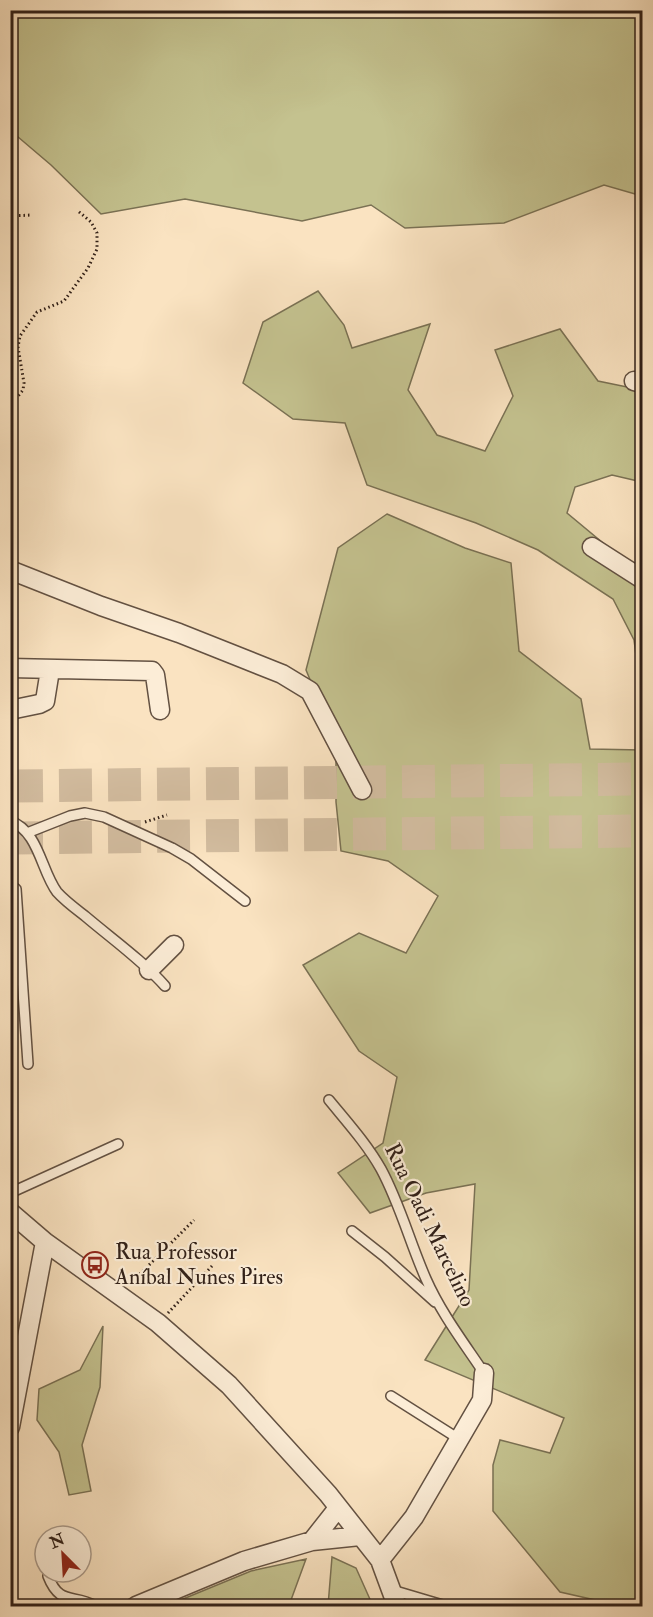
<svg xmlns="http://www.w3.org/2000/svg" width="653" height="1617" viewBox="0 0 653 1617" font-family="'IM FELL Double Pica',serif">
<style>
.green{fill:#c4c28f;stroke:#7a7154;stroke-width:1.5}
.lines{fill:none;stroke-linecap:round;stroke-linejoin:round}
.highway-tunnel{stroke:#d2bc9f;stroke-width:33;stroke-dasharray:33 16;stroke-linecap:butt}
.lane-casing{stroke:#635142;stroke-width:12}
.street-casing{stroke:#635142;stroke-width:21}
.path{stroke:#312018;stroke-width:3;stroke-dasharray:1.5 3;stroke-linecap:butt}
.lane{stroke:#fcedd7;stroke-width:9}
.street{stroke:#fcedd7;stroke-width:18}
.labels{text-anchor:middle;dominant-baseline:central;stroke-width:4.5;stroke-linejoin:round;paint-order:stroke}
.street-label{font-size:22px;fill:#312018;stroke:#fcedd7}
.poi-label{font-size:22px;fill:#312018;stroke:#fcedd7;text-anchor:start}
</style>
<rect width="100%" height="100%" fill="#fae3c1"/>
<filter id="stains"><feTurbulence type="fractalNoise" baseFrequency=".00333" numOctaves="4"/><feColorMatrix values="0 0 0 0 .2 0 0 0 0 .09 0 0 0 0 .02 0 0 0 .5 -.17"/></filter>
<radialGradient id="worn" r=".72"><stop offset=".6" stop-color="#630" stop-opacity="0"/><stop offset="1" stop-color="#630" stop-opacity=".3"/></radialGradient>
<!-- green -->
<path class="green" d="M10,11h632v185l-38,-11 -100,38 -99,5 -34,-23 -69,16 -117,-22 -84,15 -50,-49 -40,-34z
M318,291l26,34 8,23 78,-24 -22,66 29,45 48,16 28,-55 -18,-46 65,-21 38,52 44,9v92l-30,-7 -37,12 -8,26 59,49 16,5v134l-8,-61 -21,-41 -75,-49 -62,-27 -109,-38 -22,-62 -52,-4 -50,-36 20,-61z
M387,514l78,34 46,15 8,88 62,48 9,50 52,1v856h-26l-12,-4 -44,-10 -67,-81v-46l7,-25 50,13 14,-35 -139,-58 44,-70 6,-106 -49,9 -56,20 -32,-40 45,-30 14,-66 -38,-26 -56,-86 56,-32 47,20 32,-57 -50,-35 -47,-10 -5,-49v-60l-30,-72 32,-122z
M103,1326l-3,61 -18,58 9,46 -22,4 -10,-43 -22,-32 2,-31 41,-19z
M332,1557l24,11 17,38h-45z
M306,1559l-15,41 21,6h-146l85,-35z"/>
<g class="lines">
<!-- highway-tunnel -->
<path class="highway-tunnel" d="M10,786l632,-7
M10,838l632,-7"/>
<defs>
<path id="lane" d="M10,821c29,10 31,50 47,71 8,9 19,17 28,24 27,23 57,44 80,70
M27,833l43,-17 15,-3 19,4 68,31 19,11 54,42
M10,884l6,5 12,175
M329,1100c18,22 38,44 52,69 19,35 29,74 45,110 15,34 38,64 58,94
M10,1193l108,-49
M352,1231l33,26 50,45
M391,1396l68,43
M48,1576c12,31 26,17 47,30
M392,1590l54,16"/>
<path id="street" d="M634,381l8,2
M592,547l50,32
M10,570l91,36 78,27 103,41 28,17 52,99
M10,668l142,3 3,4 5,35
M10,710l29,-6 6,-3 5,-31
M149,970l25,-25
M10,1212l35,30 113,81 71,62 99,109 52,66 17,46
M10,1427l35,-185
M312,1541l26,-33
M380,1560l34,-43 68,-117 2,-27
M136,1606l108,-45 68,-20 48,-5"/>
</defs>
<!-- lane casing -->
<use href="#lane" class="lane-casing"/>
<!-- street casing -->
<use href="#street" class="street-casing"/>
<!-- path -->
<path class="path" d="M10,216l22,-1
M10,406l13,-16 1,-7 -6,-36 2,-11 17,-24 27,-11 24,-33 9,-19v-16l-6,-11 -13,-11
M145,822l22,-7
M130,1284l64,-64
M168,1313l44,-47"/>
<!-- lane -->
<use href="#lane" class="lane"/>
<!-- street -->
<use href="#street" class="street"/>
</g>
<!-- icons -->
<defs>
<symbol id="bus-ring" viewBox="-11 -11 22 22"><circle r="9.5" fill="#fcedd7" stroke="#8f2418" stroke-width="1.5"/><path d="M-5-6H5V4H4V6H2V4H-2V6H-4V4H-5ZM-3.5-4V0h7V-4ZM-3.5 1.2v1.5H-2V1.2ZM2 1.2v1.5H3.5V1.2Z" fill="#8f2418"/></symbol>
</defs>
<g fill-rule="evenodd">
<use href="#bus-ring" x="80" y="1250" width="30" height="30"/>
</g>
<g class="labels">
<!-- street labels -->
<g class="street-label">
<text transform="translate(430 1225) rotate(64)">Rua Oadi Marcelino</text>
</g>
<!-- poi labels -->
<g class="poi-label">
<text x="115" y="1252">Rua Professor<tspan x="115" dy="25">Aníbal Nunes Pires</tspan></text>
</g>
</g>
<!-- margin -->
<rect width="653" height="1617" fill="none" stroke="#fae3c1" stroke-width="36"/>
<rect x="12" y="12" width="629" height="1593" fill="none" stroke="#312018" stroke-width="3"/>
<rect x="18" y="18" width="617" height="1581" fill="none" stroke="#312018" stroke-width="1.5"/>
<!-- north arrow -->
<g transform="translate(63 1554) rotate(336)"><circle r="28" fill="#fcedd7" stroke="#ab9b8b" stroke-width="1.5"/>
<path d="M0-4.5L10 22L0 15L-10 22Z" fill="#8f2418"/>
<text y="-9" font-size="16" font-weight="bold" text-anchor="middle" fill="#312018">N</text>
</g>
<rect width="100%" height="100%" filter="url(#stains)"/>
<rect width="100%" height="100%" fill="url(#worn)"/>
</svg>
